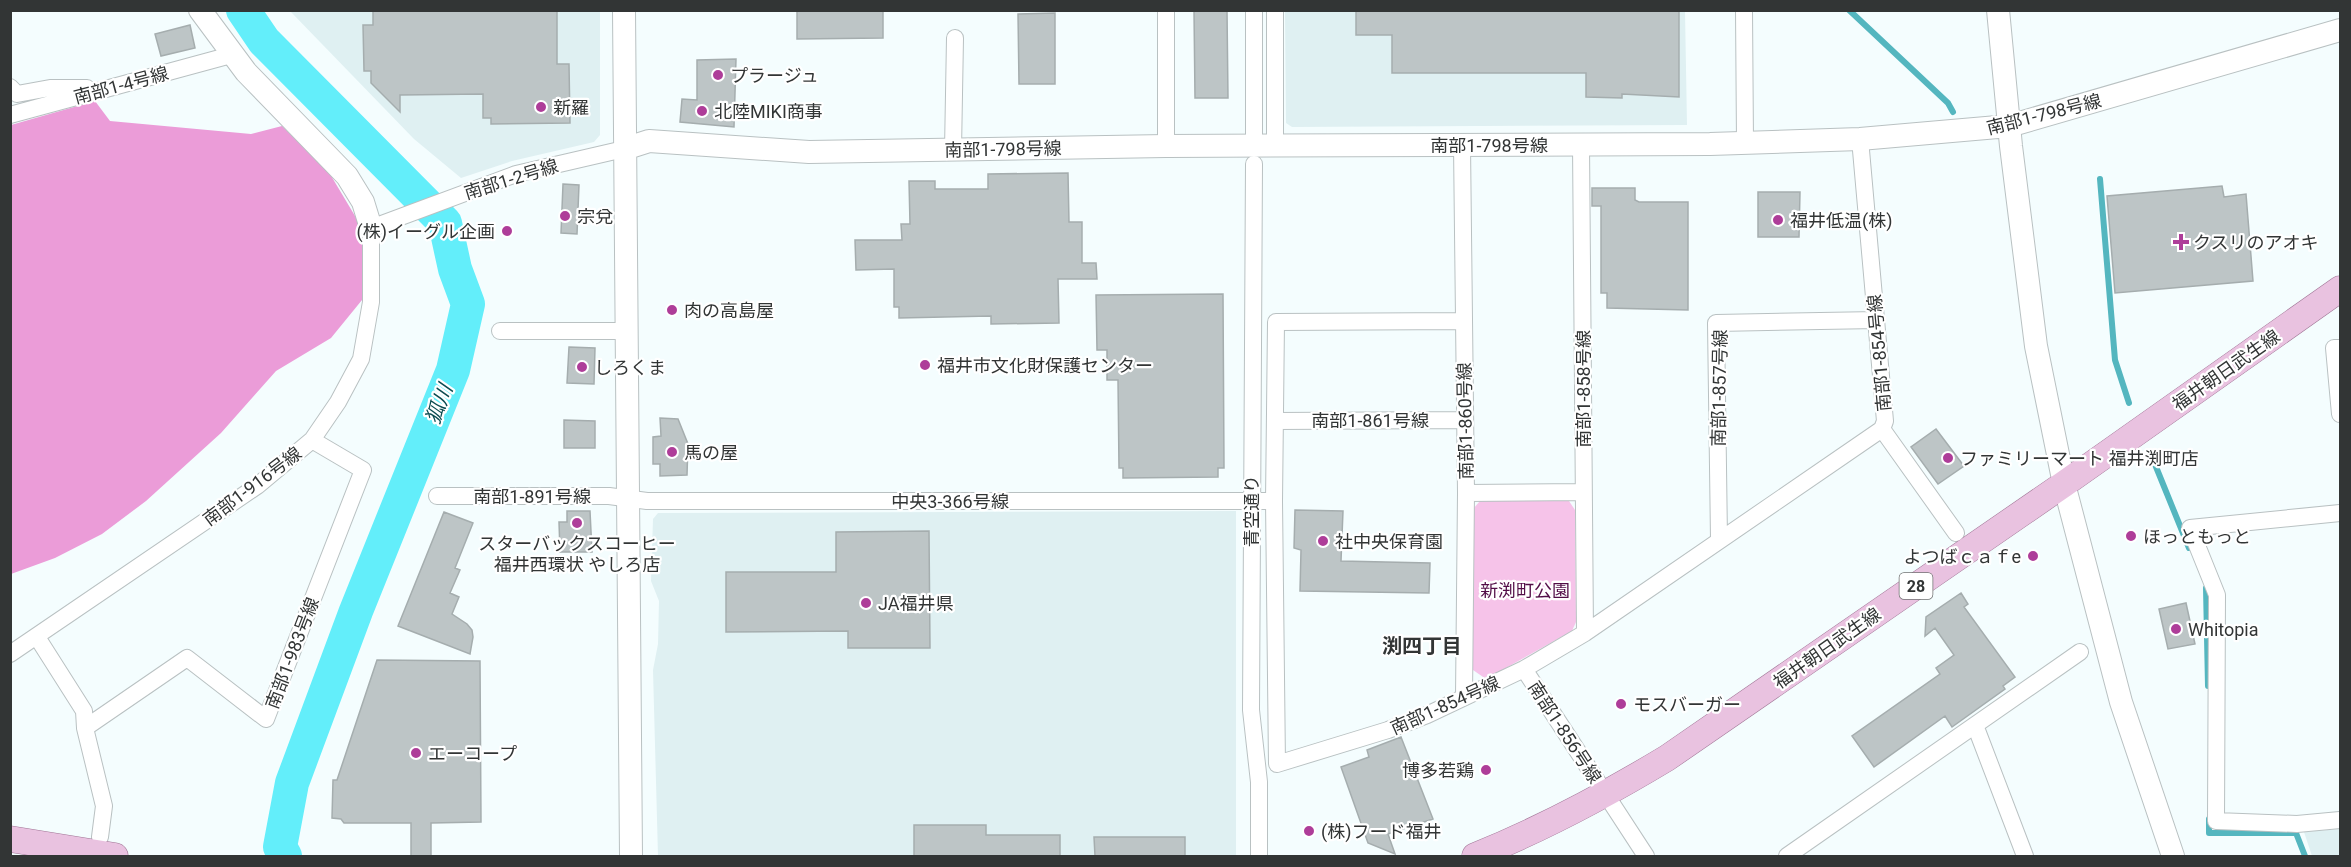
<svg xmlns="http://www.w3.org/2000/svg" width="2351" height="867" viewBox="0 0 2351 867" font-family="Roboto,'Noto Sans JP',sans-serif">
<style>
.built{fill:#dff0f2}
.green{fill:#f6c3e9}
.forest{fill:#eb9cd8}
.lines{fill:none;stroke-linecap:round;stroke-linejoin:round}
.stream{stroke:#54b6bf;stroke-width:6}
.river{stroke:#63eefa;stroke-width:34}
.building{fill:#bdc5c6;stroke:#a5adae;stroke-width:1.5}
.street-casing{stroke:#b9c1c2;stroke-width:18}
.secondary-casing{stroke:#b9c1c2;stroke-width:24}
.primary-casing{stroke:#a07696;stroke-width:27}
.street{stroke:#fff;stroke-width:16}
.secondary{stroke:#fff;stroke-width:22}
.primary{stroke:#e9c2e0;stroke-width:26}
.poi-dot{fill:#ae3d99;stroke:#fff;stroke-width:2}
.labels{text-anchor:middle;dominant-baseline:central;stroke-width:4.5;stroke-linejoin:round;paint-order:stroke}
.shield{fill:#fff;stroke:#707272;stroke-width:1.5}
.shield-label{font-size:16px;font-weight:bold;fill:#323535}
.poi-label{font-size:18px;fill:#323535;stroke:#fff;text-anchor:start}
.street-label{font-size:18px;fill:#323535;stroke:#fff}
.park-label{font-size:18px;fill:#520d47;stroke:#fff}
.water-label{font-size:20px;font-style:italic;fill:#0b4b50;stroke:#fff}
.neighbourhood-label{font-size:20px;font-weight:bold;fill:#323535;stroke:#fff}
</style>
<rect width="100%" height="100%" fill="#f4fdfe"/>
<!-- built -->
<path class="built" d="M290,11h310v124l-6,7 -82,19 -51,17 -47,-39z
M1285,11h400l2,114 -395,2 -6,-4z
M1236,511v345h-578l-5,-186 5,-26 1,-43 -8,-20 2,-62 5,-6z
M2340,829v27h-28l-8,-24z"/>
<!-- green -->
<path class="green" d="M1480,501h89l6,9 1,112 -4,9 -86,48 -13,-9v-161z"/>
<!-- forest -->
<path class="forest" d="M95,101l15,20 141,13 31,-8 48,48 28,47 4,23v56l-31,38 -55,33 -55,62 -75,68 -44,33 -47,24 -44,16v-449z"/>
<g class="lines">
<!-- stream -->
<path class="stream" d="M1849,10l99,93 5,9
M2100,179l15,181 14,43
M2152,457l37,91
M2206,588l2,98
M2209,819v14h87l9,23"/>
<!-- river -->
<path class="river" d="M243,10l21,31 181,182 10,46 13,35 -15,66 -97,241 -64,172 -12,64 5,9"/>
</g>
<!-- building -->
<path class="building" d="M373,10h184v54h12l1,59 -79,1v-6h-8v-24l-83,1v17l-29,-29v-12h-7l-1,-46h10z
M797,10h86v28l-86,1z
M1227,10l1,88h-33l-1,-87z
M1356,10h323v87l-57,-3v4l-36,-1v-24h-194v-38h-36z
M1055,13v71h-36l-1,-70z
M190,25l5,23 -34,8 -6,-22z
M736,59l-2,68 -54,-5 2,-23 15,1v-40z
M1068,173l1,49h13v41h14l1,16h-39l1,44 -68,1v-8l-92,2v-11h-5v-38l-38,1 -1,-30h47l-1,-16h9l-1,-43h26v8h53v-15z
M563,184l16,1 -2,49 -16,-1z
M2222,186l2,11 22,-3 7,87 -138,12 -8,-97z
M1592,188h43v12l4,2h49v108l-81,-2v-15h-6v-87h-9z
M1758,192h42l-1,45h-41z
M1223,294l1,174h-6v9l-95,1v-10h-4l-1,-88h-11v-30h-10l-1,-55z
M569,347l26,1 -1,36 -27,-1z
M660,418l18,1 10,25 -1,31 -27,1v-12h-7v-27l8,-1z
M564,420l31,1v27h-31z
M1936,429l28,37 -26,18 -27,-37z
M1295,510l48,1 -2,50 89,2 -1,30 -129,-2 1,-41 -7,-2z
M567,511h23l2,41h-32l-1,-30h8z
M444,512l29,11 -18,45 5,2 -10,23 9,4 -7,17 15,10 5,6 1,7 -3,17 -72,-28z
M929,531l1,117h-82v-17l-122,1v-60h110v-40z
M1961,593l7,11 -4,3 51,70 -12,9 2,3 -53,38 -7,-11 -71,51 -22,-31 88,-62 -4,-6 18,-13 -19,-27 -10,8 1,-19z
M2186,603l9,41 -27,5 -9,-40z
M377,660l103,1 1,161 -50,1v33h-20v-33h-67l-3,-4 -9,-1 1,-38h4z
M1401,737l32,82 -45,15 7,20 -27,-11 -27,-76 28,-10 -2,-7z
M914,825h72v10h74v21h-146z
M1094,837h91v19h-90z"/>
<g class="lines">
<defs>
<path id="street" d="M1166,10v136
M1254,10v126
M1275,10v136
M1744,10l1,133
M10,87l7,7 33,-6h37
M10,115l221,-60
M1581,144l4,489
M1462,145l4,348 -2,204
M953,150l2,-112
M1254,164l-3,546 8,72v74
M1464,321l-188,1 -2,179 3,263 111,-34 39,-15 97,-46 61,-36 297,-204 3,-8 -25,-282
M500,331h126
M2340,348h-6l6,66
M1275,421l189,-1
M1882,429l74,104
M1466,493l117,-1
M437,496h172l38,5h627
M2340,513l-150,15 27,67 -1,226 81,3 43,-4
M1719,539l-3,-216 161,-3
M37,637l47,74 1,17 102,-70 79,61 97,-249 -51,-30
M10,654l247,-168 55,-46 26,-38 23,-43 10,-57v-74l145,-54 108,-25
M1524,669l122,187
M1975,725l50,131
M85,728l19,78 -4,31
M1787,856l293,-204"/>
<path id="secondary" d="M200,10l46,62 101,104 16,26 8,26
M624,10l7,846
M1998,10l13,136 25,200 28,138 57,218 52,154
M624,149l25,-8 160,11 357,-6 544,-2 150,-5 149,-13 331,-96"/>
<path id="primary" d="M10,839l105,17
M1475,856c67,-27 129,-60 192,-98l397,-274 276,-195"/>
</defs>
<!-- street casing -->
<use href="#street" class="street-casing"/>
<!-- secondary casing -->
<use href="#secondary" class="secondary-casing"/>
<!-- primary casing -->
<use href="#primary" class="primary-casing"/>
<!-- street -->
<use href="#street" class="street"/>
<!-- secondary -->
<use href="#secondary" class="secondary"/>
<!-- primary -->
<use href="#primary" class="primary"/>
</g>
<!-- markers -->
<g class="poi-dot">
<circle cx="718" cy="75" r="6"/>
<circle cx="541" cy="107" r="6"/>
<circle cx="702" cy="111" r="6"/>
<circle cx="565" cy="216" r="6"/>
<circle cx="1778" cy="220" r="6"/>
<circle cx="507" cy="231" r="6"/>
<path d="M2178 233h6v6h6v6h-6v6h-6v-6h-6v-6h6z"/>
<circle cx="672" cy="310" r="6"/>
<circle cx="925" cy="365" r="6"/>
<circle cx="582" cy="367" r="6"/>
<circle cx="672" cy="452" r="6"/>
<circle cx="1948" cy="458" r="6"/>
<circle cx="577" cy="523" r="6"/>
<circle cx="2131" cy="536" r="6"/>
<circle cx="1323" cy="541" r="6"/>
<circle cx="2033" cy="556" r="6"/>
<circle cx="866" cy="603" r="6"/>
<circle cx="2176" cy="629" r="6"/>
<circle cx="1621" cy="704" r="6"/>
<circle cx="416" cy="753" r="6"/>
<circle cx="1486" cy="770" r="6"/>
<circle cx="1309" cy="831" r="6"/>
</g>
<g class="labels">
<!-- shield labels -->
<rect class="shield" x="1899.5" y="573" width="33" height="26" rx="4.5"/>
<g class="shield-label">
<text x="1916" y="586">28</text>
</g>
<!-- poi labels -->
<g class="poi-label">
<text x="730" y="75">プラージュ</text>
<text x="553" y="107">新羅</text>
<text x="714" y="111">北陸MIKI商事</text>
<text x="577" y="216">宗兌</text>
<text x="1790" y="220">福井低温(株)</text>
<text x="495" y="231" text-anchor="end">(株)イーグル企画</text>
<text x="2193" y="242">クスリのアオキ</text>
<text x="684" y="310">肉の高島屋</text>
<text x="937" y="365">福井市文化財保護センター</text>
<text x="594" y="367">しろくま</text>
<text x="684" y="452">馬の屋</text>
<text x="1960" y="458">ファミリーマート 福井渕町店</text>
<text x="2143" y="536">ほっともっと</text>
<text x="1335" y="541">社中央保育園</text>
<text x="577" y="543" text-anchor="middle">スターバックスコーヒー<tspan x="577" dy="21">福井西環状 やしろ店</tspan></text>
<text x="2021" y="556" text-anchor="end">よつばｃａｆe</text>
<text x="878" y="603">JA福井県</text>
<text x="2188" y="629">Whitopia</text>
<text x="1633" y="704">モスバーガー</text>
<text x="428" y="753">エーコープ</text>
<text x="1474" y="770" text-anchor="end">博多若鶏</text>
<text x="1321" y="831">(株)フード福井</text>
</g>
<!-- street labels -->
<g class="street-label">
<text transform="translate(121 85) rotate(-15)">南部1-4号線</text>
<text transform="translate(2044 114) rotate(-14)">南部1-798号線</text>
<text x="1489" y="145">南部1-798号線</text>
<text transform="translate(1003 149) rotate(-1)">南部1-798号線</text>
<text transform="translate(511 179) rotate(-17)">南部1-2号線</text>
<text transform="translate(1879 353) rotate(-95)">南部1-854号線</text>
<text transform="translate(2226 370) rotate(-35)">福井朝日武生線</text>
<text transform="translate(1719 388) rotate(-89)">南部1-857号線</text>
<text transform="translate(1583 389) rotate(-90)">南部1-858号線</text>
<text x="1370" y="420">南部1-861号線</text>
<text transform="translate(1465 421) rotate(-91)">南部1-860号線</text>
<text transform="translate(252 486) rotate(-37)">南部1-916号線</text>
<text x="532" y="496">南部1-891号線</text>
<text x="950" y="501">中央3-366号線</text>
<text transform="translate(1251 511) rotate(-90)">青空通り</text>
<text transform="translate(1827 648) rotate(-35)">福井朝日武生線</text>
<text transform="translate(292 653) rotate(-69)">南部1-983号線</text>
<text transform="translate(1445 705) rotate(-24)">南部1-854号線</text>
<text transform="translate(1565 732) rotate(57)">南部1-856号線</text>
</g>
<!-- park labels -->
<g class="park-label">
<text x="1525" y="590">新渕町公園</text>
</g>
<!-- water labels -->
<g class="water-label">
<text transform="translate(439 404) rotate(-69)">狐川</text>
</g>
<!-- neighbourhood labels -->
<g class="neighbourhood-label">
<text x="1422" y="646">渕四丁目</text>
</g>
</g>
<!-- border -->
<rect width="2351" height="867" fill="none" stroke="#323535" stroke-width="24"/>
</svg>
